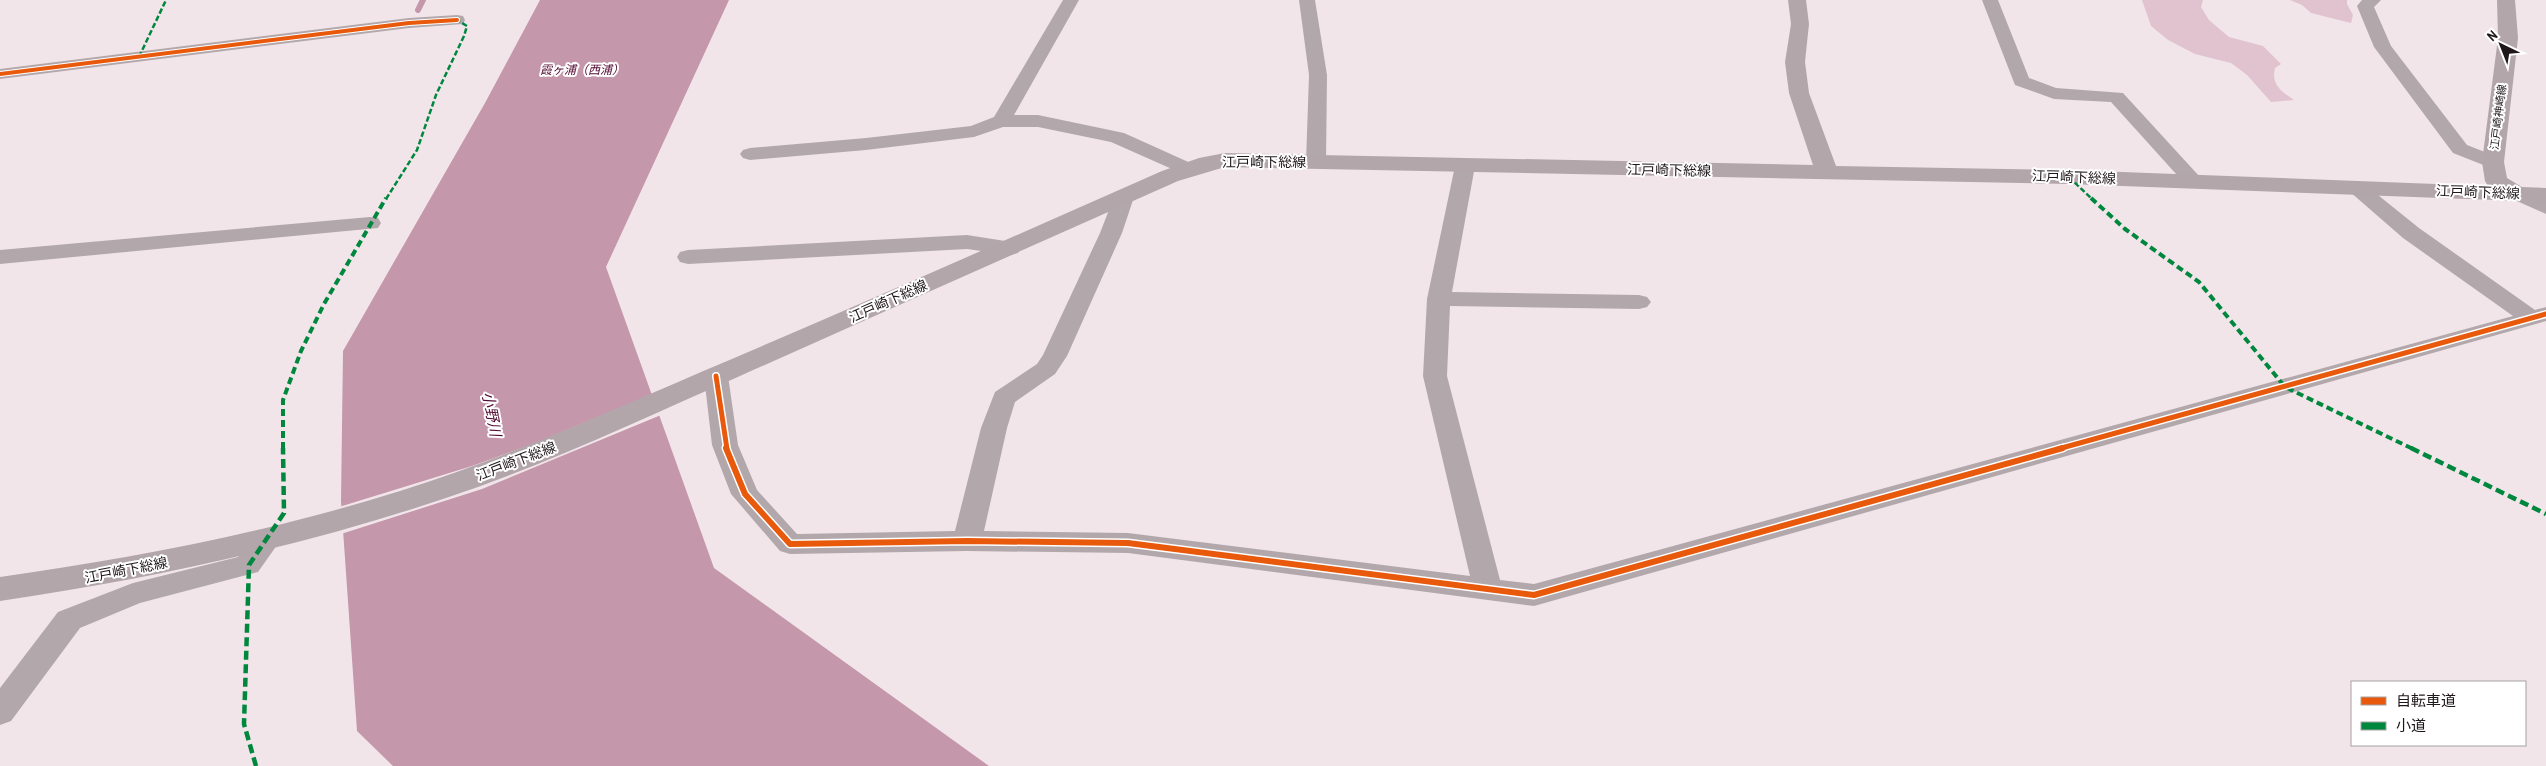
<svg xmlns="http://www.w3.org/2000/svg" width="2546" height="766" viewBox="0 0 2546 766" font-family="'Archivo Narrow','Noto Sans JP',sans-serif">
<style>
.green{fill:#e0c3ce}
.water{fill:#c497aa}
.pier{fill:#f2e5ea}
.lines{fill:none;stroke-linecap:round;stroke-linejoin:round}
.stream{stroke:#c497aa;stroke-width:6}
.street{fill:#b2a8ac;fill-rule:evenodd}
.secondary{fill:#b2a6ab;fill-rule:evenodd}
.quiet-far2{stroke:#00873e;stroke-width:2.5;stroke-dasharray:5.5 2.5;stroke-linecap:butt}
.quiet-far1{stroke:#00873e;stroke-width:4;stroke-dasharray:7 4;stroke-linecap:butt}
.quiet{stroke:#00873e;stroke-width:4.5;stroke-dasharray:9 4.5;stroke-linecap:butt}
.cycleway-far2-casing{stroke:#fff;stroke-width:6}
.cycleway-far1-casing{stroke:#fff;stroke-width:8}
.cycleway-casing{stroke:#fff;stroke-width:9}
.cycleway-far2{stroke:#e8590c;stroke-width:4}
.cycleway-far1{stroke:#e8590c;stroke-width:5}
.cycleway{stroke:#e8590c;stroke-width:6}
.labels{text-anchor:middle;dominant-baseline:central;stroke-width:4;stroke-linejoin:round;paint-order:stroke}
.far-street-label{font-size:11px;fill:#1e1619;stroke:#fff}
.far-water-label{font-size:12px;font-style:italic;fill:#530b33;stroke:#fff}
.street-label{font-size:14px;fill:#1e1619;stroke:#fff}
.water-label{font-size:15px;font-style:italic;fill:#530b33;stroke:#fff}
</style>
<rect width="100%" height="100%" fill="#f2e5ea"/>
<!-- green -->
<path class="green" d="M2142,0h61l-2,7 8,13 20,17 34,9 18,18 -6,4c-4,17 6,23 19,32l-23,2 -24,-27 -16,-12 -36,-9 -27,-14 -17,-14z
M2290,0h57v4l6,11 -2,8 -40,-10 -9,-8z"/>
<!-- water -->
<path class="water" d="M540,0h189l-123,267 108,301 275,198h-596l-36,-35 -16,-230 2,-150 142,-248z"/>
<!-- pier -->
<path class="pier" d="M653,394l8,21 -179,74 -141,45 -2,-27 133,-41 66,-24z"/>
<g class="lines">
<!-- stream -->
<path class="stream" d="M418,10l5,-10"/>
<!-- street -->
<path class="street" d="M1063,0h16l-65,115h24l86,18 71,32 3,4 -3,4h-14l-70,-31 -73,-15h-35l-29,10 -108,13 -116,10 -7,-2 -3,-4 3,-4 7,-2 116,-10 105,-12 23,-9z
M1299,0h16l12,75 -1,87 -3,4h-14l-3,-4 3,-87z
M1982,0h16l31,78 27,10 67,5 77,84 3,4 -3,4 -7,2 -7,-2 -75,-83 -57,-3 -39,-14z
M2362,0h19l-7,7 17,39 76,99 33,13 3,4 -3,4h-14l-33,-13 -79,-106 -17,-41z
M457,15l6,1 2,4 -2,4 -54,4 -409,51v-10l409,-51z
M1465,160l7,2 3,4 -23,126 187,3 8,2 4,5 -4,5 -8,2 -189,-3 -3,70 53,204 34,4 979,-268 -110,-78 -54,-47 -3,-4 3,-4 7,-2 7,2 56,45 116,82 11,-3v14l-1012,285 -406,-53 -161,-2 -177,3 -10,-3 -49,-57 -19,-49 -8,-69 3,-5 9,-3 9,3 3,5 10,69 19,45 40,44 158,-3 26,-103 14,-36 42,-28 6,-9 57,-122 14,-36 3,-4 7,-2 7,2 3,4 -12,36 -55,123 -12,18 -40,28 -8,26 -23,103 144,2 342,43 -47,-200 4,-77 28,-133 3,-4z
M2515,187l31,13v14l-38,-17 -3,-4 3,-4z
M370,217l8,1 3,5 -3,5 -378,36v-14z
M967,235l51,8 3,5 -3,5 -8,2 -43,-6 -279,15 -8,-2 -3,-5 3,-5 8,-2z
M268,528l10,3 4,7 -24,34 -118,31 -60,25 -69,93 -11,4v-37l58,-76 75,-29 105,-26 20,-26z"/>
<!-- secondary -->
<path class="secondary" d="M1788,0h18l3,24 -4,38 4,31 27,73 233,4 419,16 -3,-5 -3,-19 16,-124 -1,-38h18l3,38 -14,124 3,16 15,9 24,1v14l-477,-18 -844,-17 -47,14c-146,65 -292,130 -438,195 -87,38 -173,79 -262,111 -155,55 -315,90 -478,114v-24c135,-19 270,-45 400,-86 103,-32 202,-76 301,-119 154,-65 307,-133 461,-201l37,-13 26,-5 588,12 -24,-72 -4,-31 6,-38z"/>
<!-- quiet-far2 -->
<path class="quiet-far2" d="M139,57l27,-57
M2069,177l23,22
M386,199l31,-49 19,-55 28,-59 3,-10 -10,-6"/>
<!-- quiet-far1 -->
<path class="quiet-far1" d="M2091,198l34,31 74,53 86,105 128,62
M283,449v-49l18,-49 23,-47 62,-106"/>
<!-- quiet -->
<path class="quiet" d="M2411,448l135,66
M256,766l-12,-42 5,-159 35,-52 -1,-65"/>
<defs>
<path id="cycleway-far2" d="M0,74l409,-51 48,-3"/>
<path id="cycleway-far1" d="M716,376l11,73
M2058,449l488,-135"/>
<path id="cycleway" d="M726,448l19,46 45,50 177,-3 161,2 406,52 529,-147"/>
</defs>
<!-- cycleway-far2 casing -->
<use href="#cycleway-far2" class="cycleway-far2-casing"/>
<!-- cycleway-far1 casing -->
<use href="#cycleway-far1" class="cycleway-far1-casing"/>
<!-- cycleway casing -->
<use href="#cycleway" class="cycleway-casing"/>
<!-- cycleway-far2 -->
<use href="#cycleway-far2" class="cycleway-far2"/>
<!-- cycleway-far1 -->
<use href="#cycleway-far1" class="cycleway-far1"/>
<!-- cycleway -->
<use href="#cycleway" class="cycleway"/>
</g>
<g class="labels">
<!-- far-street labels -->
<g class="far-street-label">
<text transform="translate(2498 117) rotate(-83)">江戸崎神崎線</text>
</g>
<!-- far-water labels -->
<g class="far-water-label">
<text x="582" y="70">霞ヶ浦（西浦）</text>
</g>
<!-- street labels -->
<g class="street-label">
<text x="1264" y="162">江戸崎下総線</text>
<text transform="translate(1669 170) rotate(1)">江戸崎下総線</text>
<text transform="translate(2074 177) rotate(2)">江戸崎下総線</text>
<text transform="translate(2478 192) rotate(2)">江戸崎下総線</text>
<text transform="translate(888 301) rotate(-24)">江戸崎下総線</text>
<text transform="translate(516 461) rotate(-21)">江戸崎下総線</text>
<text transform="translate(126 570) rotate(-11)">江戸崎下総線</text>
</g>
<!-- water labels -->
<g class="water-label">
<text transform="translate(492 414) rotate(79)">小野川</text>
</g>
</g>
<!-- legend -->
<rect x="2351" y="681" width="175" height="65" fill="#ffffff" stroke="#a5a2a3"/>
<rect x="2361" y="697" width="25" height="8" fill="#e8590c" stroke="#a5a2a3"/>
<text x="2396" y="706" font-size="15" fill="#1e1619">自転車道</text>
<rect x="2361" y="722" width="25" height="8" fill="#00873e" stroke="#a5a2a3"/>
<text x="2396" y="731" font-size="15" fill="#1e1619">小道</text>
<!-- north arrow -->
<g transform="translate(2501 45) rotate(317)" stroke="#ffffff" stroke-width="4" paint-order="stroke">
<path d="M0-4L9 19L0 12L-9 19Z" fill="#1e1619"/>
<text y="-8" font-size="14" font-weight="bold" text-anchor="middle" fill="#1e1619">N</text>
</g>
</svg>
